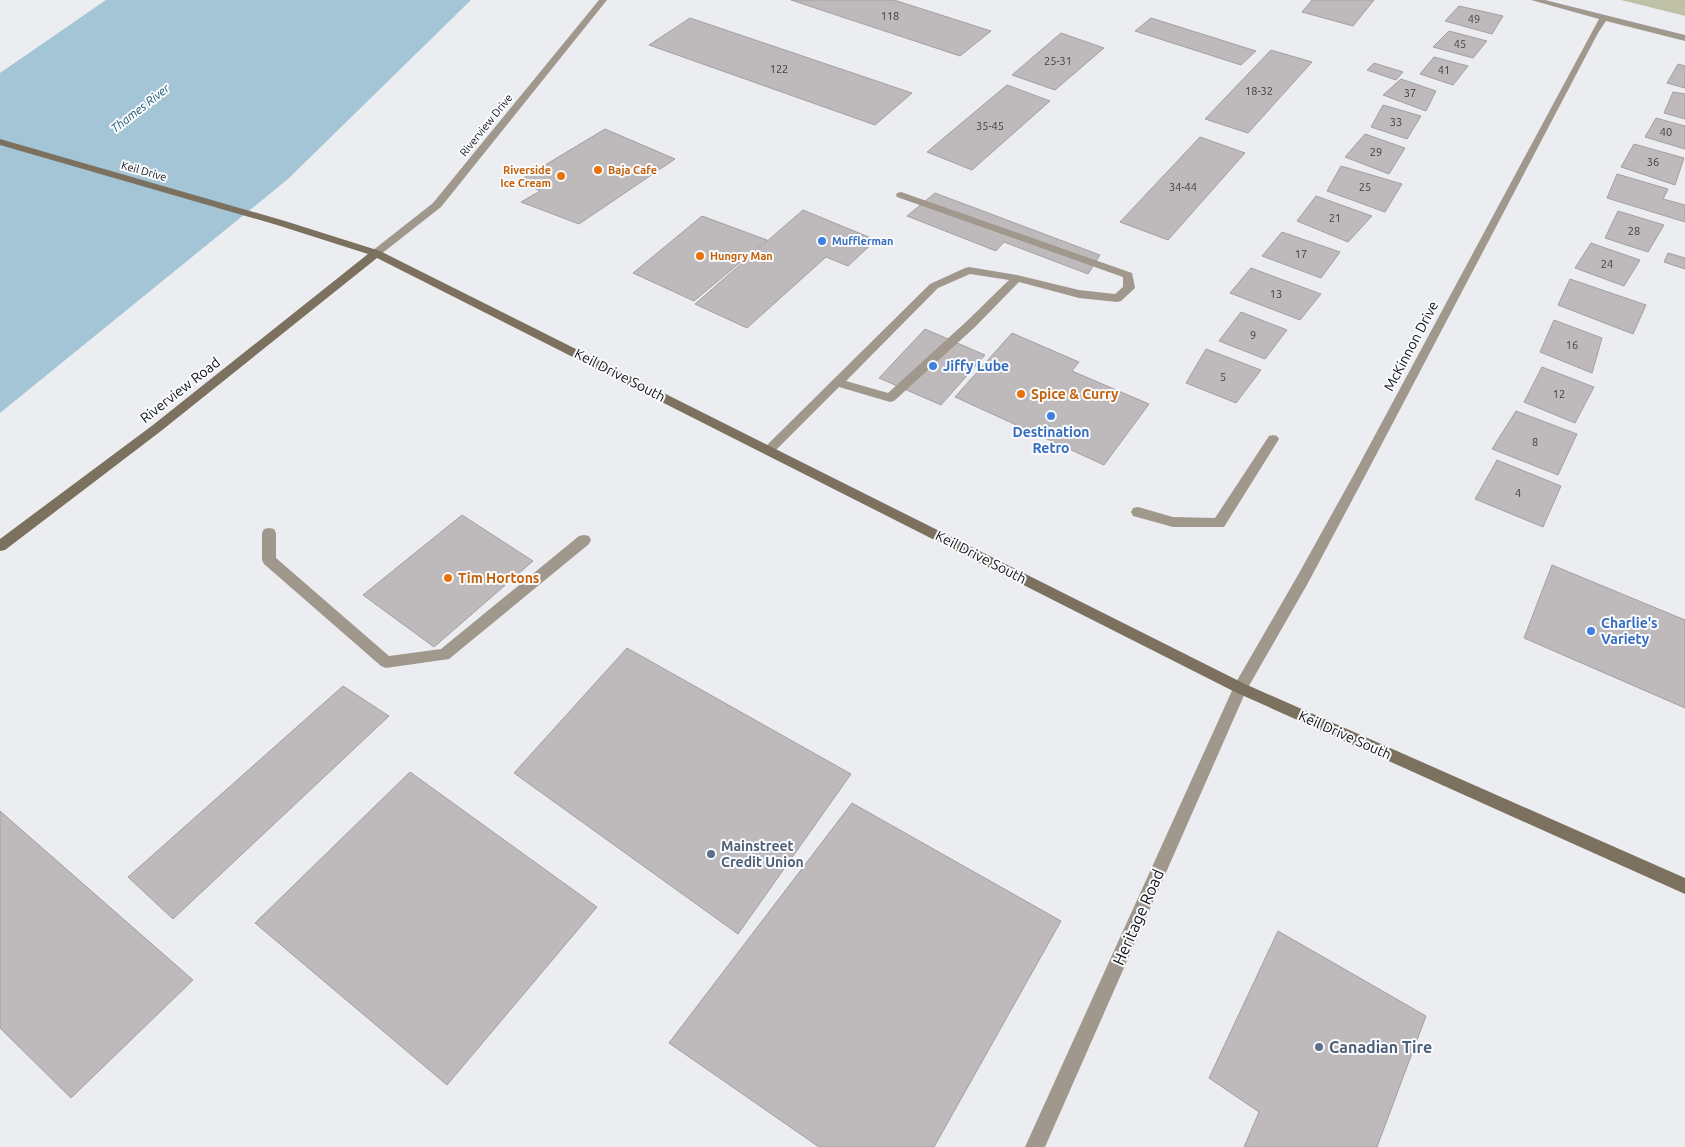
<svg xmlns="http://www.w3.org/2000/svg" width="1685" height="1147" viewBox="0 0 1685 1147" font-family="Ubuntu,sans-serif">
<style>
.green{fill:#bfc2a7}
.water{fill:#a3c5d5}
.building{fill:#bebabc;stroke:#a39fa2}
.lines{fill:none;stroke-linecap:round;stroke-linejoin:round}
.service{fill:#a1988d;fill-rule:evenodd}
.minor{fill:#a1988d;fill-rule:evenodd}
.tertiary{fill:#a1988d;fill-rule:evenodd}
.secondary{fill:#7c705f;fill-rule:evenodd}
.food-dot{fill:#e8710a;stroke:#f9fbff;stroke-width:2}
.shop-dot{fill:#3f7fe0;stroke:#f9fbff;stroke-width:2}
.service-dot{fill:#5c6f8a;stroke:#f9fbff;stroke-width:2}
.labels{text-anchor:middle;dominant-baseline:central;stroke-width:4;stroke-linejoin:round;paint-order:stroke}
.number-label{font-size:11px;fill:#3c3c3d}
.far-street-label{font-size:11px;fill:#111213;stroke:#f9fbff}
.far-food-label{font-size:11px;font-weight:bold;fill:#c56008;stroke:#f9fbff;text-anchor:start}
.far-shop-label{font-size:11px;font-weight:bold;fill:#366cbe;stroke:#f9fbff;text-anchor:start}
.far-water-label{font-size:12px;font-style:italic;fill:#195870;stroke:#f9fbff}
.street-label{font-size:14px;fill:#111213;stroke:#f9fbff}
.shop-label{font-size:14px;font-weight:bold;fill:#366cbe;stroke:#f9fbff;text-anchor:start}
.food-label{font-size:14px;font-weight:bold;fill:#c56008;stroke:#f9fbff;text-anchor:start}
.service-label{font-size:14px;font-weight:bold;fill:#4e5e75;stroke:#f9fbff;text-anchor:start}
.near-street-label{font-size:16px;fill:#111213;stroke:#f9fbff}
.near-service-label{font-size:16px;font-weight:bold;fill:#4e5e75;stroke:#f9fbff;text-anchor:start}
</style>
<rect width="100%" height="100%" fill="#ecedf1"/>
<!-- green -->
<path class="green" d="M1621,0h64v16z"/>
<!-- water -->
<path class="water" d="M106,0h365l-183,179 -288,234v-340z"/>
<!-- building -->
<path class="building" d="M791,0h103l97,31 -31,25z
M1312,0h62l-21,26 -51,-14z
M1459,6l44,10 -11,18 -47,-13z
M690,18l222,75 -37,32 -226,-80z
M1151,18l105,33 -15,14 -106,-34z
M1449,31l38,10 -14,17 -40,-11z
M1061,33l43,15 -49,42 -43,-15z
M1271,50l41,12 -64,71 -43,-14z
M1434,57l34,9 -15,19 -33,-11z
M1374,63l29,9 -7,8 -29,-10z
M1678,64l7,2v22l-18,-5z
M1401,79l35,12 -10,20 -43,-16z
M1007,85l43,16 -78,69 -45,-18z
M1673,92l12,2v25l-21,-6z
M1383,105l38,11 -14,23 -36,-12z
M1656,118l29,8v23l-40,-12z
M605,129l70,30 -96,65 -58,-22 19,-11 -20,-11z
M1365,134l40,14 -16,26 -44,-17z
M1200,137l45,16 -77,87 -48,-18z
M1634,144l50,14 -9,27 -54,-18z
M1341,166l61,18 -17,28 -58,-21z
M1617,174l51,15 -5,10 22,6v17l-78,-24z
M935,193l165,62 -12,19 -84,-32 -8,9 -89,-35z
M1316,196l56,20 -24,26 -51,-21z
M803,210l73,30 -28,26 -22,-9 -79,71 -52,-24z
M1618,211l46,14 -16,27 -43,-14z
M702,216l65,24 -73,61 -61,-28z
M1282,232l58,20 -19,26 -59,-22z
M1591,243l49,17 -16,26 -49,-18z
M1668,253l17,5v11l-21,-7z
M1251,268l70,26 -21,26 -70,-27z
M1570,279l76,26 -13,29 -75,-29z
M1241,312l46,18 -22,29 -46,-18z
M1554,320l48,18 -10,35 -52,-21z
M925,329l60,26 -44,50 -62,-27z
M1012,333l67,29 -7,9 77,33 -45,61 -149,-68z
M1206,349l55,21 -25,33 -50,-20z
M1542,367l52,20 -19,36 -51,-21z
M1516,411l61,23 -19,41 -66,-26z
M1497,460l64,26 -18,41 -68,-28z
M462,515l71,46 -99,86 -71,-52z
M1552,565l133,55v88l-161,-70z
M627,648l224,126 -113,160 -224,-161z
M343,686l46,30 -216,203 -45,-42z
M410,772l187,135 -150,178 -192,-162z
M852,803l209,118 -127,226h-115l-150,-104z
M0,811l193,169 -122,118 -71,-70z
M1278,931l148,85 -49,131h-133l15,-35 -50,-34z"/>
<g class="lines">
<!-- service -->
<path class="service" d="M901,192l231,81 3,15 -14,13 -4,1 -38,-4 -60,-16 -44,45 -81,74 -4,1 -51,-15 -66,66h-8l-2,-3 2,-3 165,-163 35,-16 4,-1 48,8 62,15 36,4 8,-7v-10l-226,-80 -1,-2 1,-2zM970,274l39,6 -42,41 -79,72 -42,-12 92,-93z
M1273,435l4,1 2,3 -55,88h-51l-40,-11 -2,-4 2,-4 5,-1 35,10 42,1 54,-82z
M269,528l5,1 2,4v25l113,98 52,-7 138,-113 5,-1 5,1 2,4 -2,4 -140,115 -63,9 -5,-2 -117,-102 -2,-4v-27l2,-4z"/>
<!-- minor -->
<path class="minor" d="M1531,0h14l140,35v6l-79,-20 -8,12 -233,443 -57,107 -62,108 -201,456h-20l210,-463 63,-109 55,-99 246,-457z"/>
<!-- tertiary -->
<path class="tertiary" d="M599,0h8l-166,207 -61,48h-8l-1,-2 1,-2 61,-48z"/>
<!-- secondary -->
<path class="secondary" d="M0,139l285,82 95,30 865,433 440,194v16l-450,-202 -858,-434 -216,173 -156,119 -5,1v-12l153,-114 215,-171 -91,-29 -277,-80z"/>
</g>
<!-- markers -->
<g class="food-dot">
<circle cx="598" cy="170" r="5"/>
<circle cx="561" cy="176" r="5"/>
<circle cx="700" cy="256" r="5"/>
<circle cx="1021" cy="394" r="5"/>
<circle cx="448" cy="578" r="5"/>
</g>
<g class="shop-dot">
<circle cx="822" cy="241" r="5"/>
<circle cx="933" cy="366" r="5"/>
<circle cx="1051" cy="416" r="5"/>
<circle cx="1591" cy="631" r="5"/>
</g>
<g class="service-dot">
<circle cx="711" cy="854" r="5"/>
<circle cx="1319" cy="1047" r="5"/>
</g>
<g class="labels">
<!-- number labels -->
<g class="number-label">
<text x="890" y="16">118</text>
<text x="1474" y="19">49</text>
<text x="1460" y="44">45</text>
<text x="1058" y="61">25-31</text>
<text x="779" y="69">122</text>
<text x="1444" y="70">41</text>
<text x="1259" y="91">18-32</text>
<text x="1410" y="93">37</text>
<text x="1396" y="122">33</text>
<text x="990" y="126">35-45</text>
<text x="1666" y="132">40</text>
<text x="1376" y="152">29</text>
<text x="1653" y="162">36</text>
<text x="1183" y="187">34-44</text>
<text x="1365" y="187">25</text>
<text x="1335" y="218">21</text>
<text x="1634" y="231">28</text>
<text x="1301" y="254">17</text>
<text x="1607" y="264">24</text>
<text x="1276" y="294">13</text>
<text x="1253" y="335">9</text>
<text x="1572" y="345">16</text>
<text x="1223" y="377">5</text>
<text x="1559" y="394">12</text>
<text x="1535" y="442">8</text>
<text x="1518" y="493">4</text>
</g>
<!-- far-street labels -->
<g class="far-street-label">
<text transform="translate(486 125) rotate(-51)">Riverview Drive</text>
<text transform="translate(144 171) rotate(16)">Keil Drive</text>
</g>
<!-- far-food labels -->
<g class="far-food-label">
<text x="551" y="170" text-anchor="end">Riverside<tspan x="551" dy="13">Ice Cream</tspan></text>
<text x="608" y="170">Baja Cafe</text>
<text x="710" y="256">Hungry Man</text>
</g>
<!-- far-shop labels -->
<g class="far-shop-label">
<text x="832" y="241">Mufflerman</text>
</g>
<!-- far-water labels -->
<g class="far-water-label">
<text transform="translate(140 108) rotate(-38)">Thames River</text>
</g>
<!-- street labels -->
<g class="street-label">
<text transform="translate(1411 346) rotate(-62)">McKinnon Drive</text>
<text transform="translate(620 375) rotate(27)">Keil Drive South</text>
<text transform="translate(180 390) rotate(-38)">Riverview Road</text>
<text transform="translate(981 557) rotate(27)">Keil Drive South</text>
<text transform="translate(1345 735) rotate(24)">Keil Drive South</text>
</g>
<!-- shop labels -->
<g class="shop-label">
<text x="943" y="366">Jiffy Lube</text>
<text x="1051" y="432" text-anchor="middle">Destination<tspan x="1051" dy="16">Retro</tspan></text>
<text x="1601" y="623">Charlie's<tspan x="1601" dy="16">Variety</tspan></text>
</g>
<!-- food labels -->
<g class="food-label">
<text x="1031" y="394">Spice &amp; Curry</text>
<text x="458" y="578">Tim Hortons</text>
</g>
<!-- service labels -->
<g class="service-label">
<text x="721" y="846">Mainstreet<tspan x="721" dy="16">Credit Union</tspan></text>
</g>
<!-- near-street labels -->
<g class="near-street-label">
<text transform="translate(1138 917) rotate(-66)">Heritage Road</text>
</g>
<!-- near-service labels -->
<g class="near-service-label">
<text x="1329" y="1047">Canadian Tire</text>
</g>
</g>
</svg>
